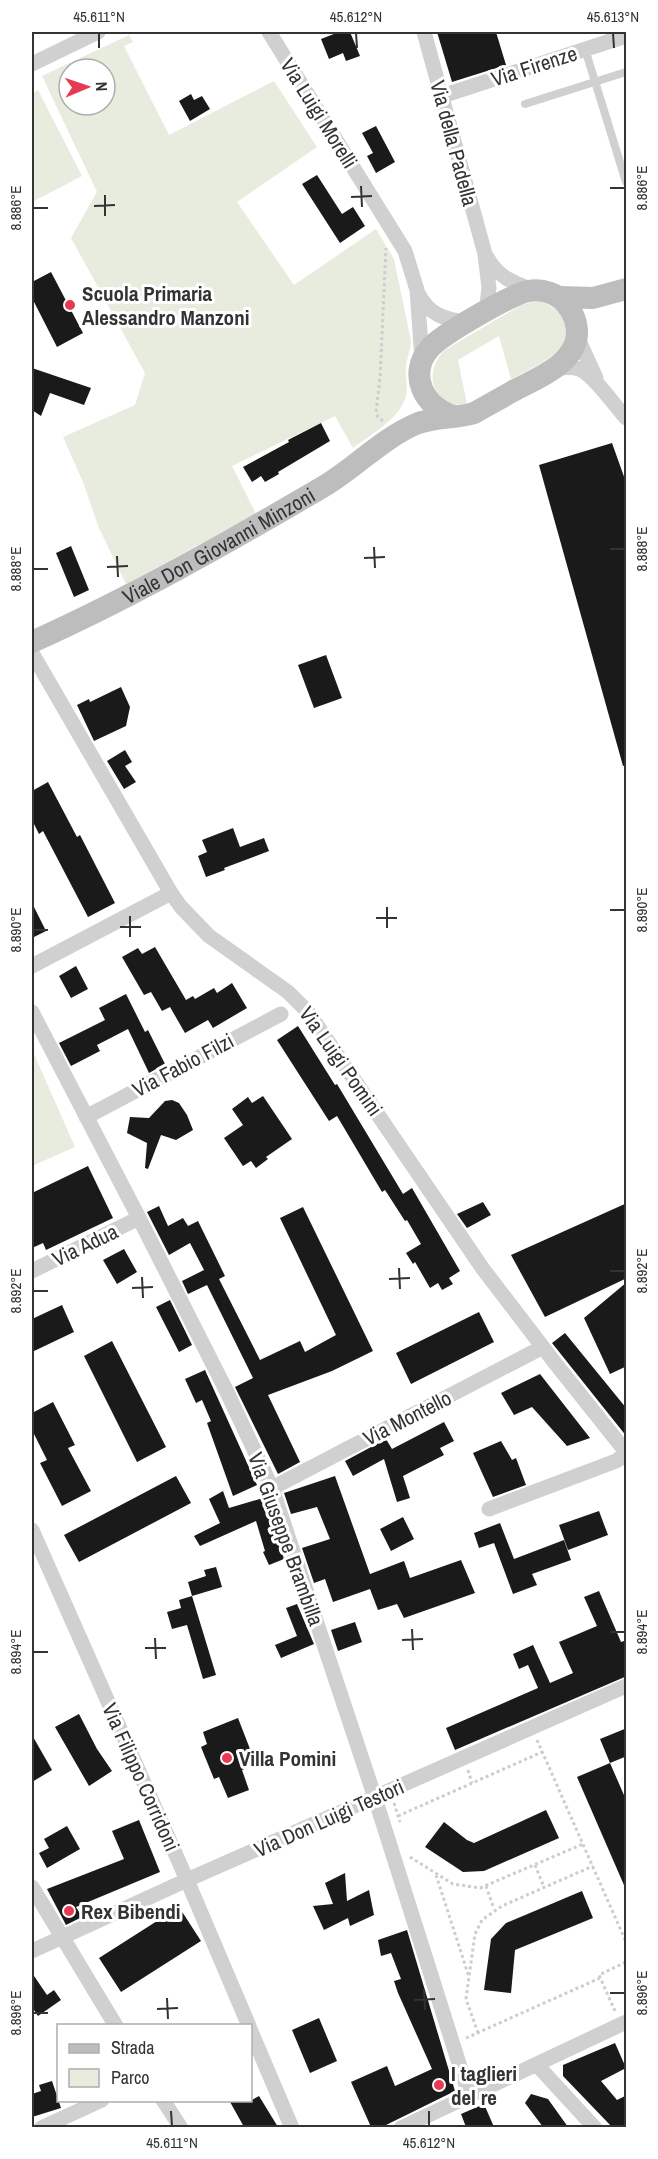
<svg xmlns="http://www.w3.org/2000/svg" width="658" height="2159" viewBox="0 0 658 2159" font-family="'Archivo Narrow',sans-serif">
<style>
.green{fill:#e7ecdf;fill-rule:evenodd}
.building{fill:#1a1a1a}
.lines{fill:none;stroke-linecap:round;stroke-linejoin:round}
.path{stroke:#cdcdcd;stroke-width:3;stroke-dasharray:3 3;stroke-linecap:butt}
.lane{stroke:#d0d0d0;stroke-width:8}
.street{stroke:#d0d0d0;stroke-width:15}
.secondary{stroke:#bdbdbd;stroke-width:22}
.secondary-bridge{stroke:#bdbdbd;stroke-width:22}
.ticks{fill:none;stroke:#333;stroke-width:2}
.poi-dot{fill:#e63952;stroke:#fff;stroke-width:2}
.labels{text-anchor:middle;dominant-baseline:central;stroke-width:6;stroke-linejoin:round;paint-order:stroke}
.street-label{font-size:21px;fill:#333;stroke:#fff}
.poi-label{font-size:21px;font-weight:bold;fill:#333;stroke:#fff;text-anchor:start}
.neatline{fill:none;stroke:#333;stroke-width:2}
.ticks-label{font-size:15px;text-anchor:middle;fill:#333}
</style>
<rect width="100%" height="100%" fill="#fff"/>
<!-- green -->
<path class="green" d="M129,35l4,7 -9,4 45,89 105,-54 43,66 -80,55 57,83 82,-56 18,30 17,82c0,10 -5,18 -5,27 -1,10 2,18 0,28 -6,23 -35,38 -53,52l-18,-32 -103,50 24,48 -130,70 -27,-56 -16,-46 -20,-45 72,-32 10,-32 -74,-135 26,-46 -55,-116zM69,69h36v36h-36z
M38,90l44,86 -50,26v-108z
M537,301c10,2 21,7 26,18 15,32 -30,48 -52,60l-12,-43 -41,24 9,44c-35,6 -45,-32 -22,-54l76,-45z
M34,1054l41,93 -43,19v-111z"/>
<!-- building -->
<path class="building" d="M339,32h11l10,24 -14,5 -3,-8 -14,6 -8,-20z
M437,32h59l10,33 -54,17z
M191,94l3,6 8,-4 8,13 -20,12 -11,-20z
M376,126l19,36 -19,11 -9,-17 6,-3 -11,-20z
M317,175l25,39 11,-7 12,19 -25,17 -38,-59z
M51,272l32,61 -26,14 -25,-49v-16z
M32,368l59,20 -7,17 -34,-12 -9,23 -9,-6z
M321,423l9,18 -52,31 1,2 -14,8 -4,-6 -9,6 -9,-15 46,-25 -1,-2z
M612,443l15,42v280l-4,1 -84,-301z
M71,546l18,44 -15,7 -18,-44z
M326,655l16,43 -28,10 -16,-43z
M121,687l9,20 -4,19 -32,15 -17,-36 12,-6 1,3z
M125,750l7,12 -7,4 11,16 -12,7 -17,-28z
M48,782l29,55 3,-2 35,68 -27,14 -45,-86 -4,3 -7,-14v-29z
M233,828l7,19 24,-9 5,13 -45,17 1,2 -19,7 -8,-21 9,-4 -5,-12z
M32,903l14,28 -14,7z
M155,947l31,53 7,-4 2,3 19,-11 3,5 15,-10 15,25 -34,20 -5,-8 -23,13 -15,-26 -8,4 -11,-19 -7,3 -22,-38 16,-9 4,6z
M76,966l12,23 -17,9 -12,-22z
M126,994l19,38 3,-2 17,34 -16,9 -21,-44 -31,16 3,6 -29,15 -12,-23 46,-23 -6,-12z
M298,1026l37,59 2,-1 66,110 9,-6 48,83 -11,7 4,6 -11,6 -4,-7 -8,5 -15,-26 -2,2 -7,-11 15,-9 -14,-24 -2,1 -20,-31 -3,2 -45,-76 -8,5 -52,-81z
M263,1096l29,43 -26,18 2,2 -12,9 -5,-7 -8,5 -19,-28 19,-13 -11,-16 16,-12 4,6z
M172,1100l7,3 8,12 6,15 -17,10 -15,-5 -13,34 -3,-1 2,-25 -20,-10 3,-16 19,1 16,-17z
M88,1166l25,52 -67,32 -3,-7 -11,5v-55z
M483,1202l8,13 -24,13 -10,-14z
M627,1203v75l-82,39 -34,-62z
M159,1206l9,20 15,-8 5,8 10,-5 27,55 -6,3 41,81 40,-19 5,11 31,-17 -56,-117 23,-11 70,144 -41,20 -64,24 32,67 -22,12 -43,-87 18,-9 -46,-93 -19,9 -6,-13 22,-11 -14,-27 -21,12 -22,-43z
M124,1249l13,23 -20,12 -14,-24z
M627,1282v84l-17,8 -26,-56z
M170,1300l22,45 -13,7 -23,-45z
M62,1305l12,27 -42,20v-33z
M479,1312l15,30 -83,42 -15,-31z
M565,1333l62,76v28l-75,-94z
M112,1341l54,106 -29,15 -53,-106z
M205,1370l52,115 -24,11 -26,-73 4,-2 -9,-21 -6,3 -11,-24z
M540,1374l50,64 -23,8 -35,-39 -18,8 -13,-22z
M53,1402l22,43 -7,3 23,43 -29,15 -22,-43 7,-3 -15,-30v-17z
M444,1422l10,19 -14,7 4,7 -41,21 7,22 -13,4 -13,-43 -31,17 -8,-15 41,-22 6,10z
M501,1441l11,19 4,-2 10,27 -33,12 -20,-44z
M176,1476l15,27 -112,59 -15,-27z
M335,1476l35,98 34,-13 6,17 51,-18 14,33 -71,25 -7,-14 -19,6 -8,-21 -37,13 -8,-23 -11,4 -12,-35 28,-9 -13,-32 -26,7 -7,-21z
M223,1491l6,17 34,-10 1,2 2,-1 18,60 -15,6 -6,-13 2,-1 -9,-30 -56,25 -6,-10 26,-13 -11,-24z
M599,1511l9,24 -40,15 -9,-25z
M403,1517l11,22 -23,12 -11,-22z
M500,1523l14,36 50,-19 7,20 -39,14 5,11 -24,9 -19,-51 -15,5 -5,-15z
M216,1567l6,20 -30,9 -4,-14 18,-6 -2,-6z
M599,1591l22,51 6,-2v36l-172,74 -9,-22 92,-40 -10,-23 -9,4 -6,-15 20,-9 17,38 23,-10 -14,-31 38,-16 -13,-29z
M192,1596l24,79 -13,4 -16,-54 -15,4 -5,-17 14,-4 -2,-8z
M297,1604l17,40 -33,14 -6,-13 22,-9 -11,-28z
M355,1622l7,20 -24,9 -7,-21z
M79,1714l18,35 15,22 -23,15 -34,-59z
M238,1718l12,31 -3,1 6,15 -11,5 7,20 -21,8 -9,-21 -5,2 -13,-32 6,-3 -4,-12z
M627,1728v28l-17,7 -10,-24z
M32,1735l20,35 -20,12z
M610,1763l17,39v90l-50,-115z
M546,1810l13,28 -75,33 -21,1 -38,-25 19,-25 23,18 7,3z
M139,1820l21,52 -84,35 6,10 -16,8 -19,-36 77,-30 -12,-28z
M67,1826l13,23 -33,19 -8,-15 10,-5 -5,-9z
M345,1873l2,28 22,-11 5,25 -24,11 -2,-8 -24,12 -11,-24 20,-2 -8,-21z
M582,1891l11,27 -78,32 -4,43 -27,-3 7,-51 15,-16z
M179,1907l22,34 -80,51 -22,-34z
M407,1930l48,161 -73,36h-11l-20,-45 36,-16 8,20 37,-17 -34,-76 -4,-12 7,-2 -10,-26 -10,3 -3,-16z
M32,1973l15,22 7,-5 7,10 -23,16 -6,-9z
M319,2018l18,43 -27,12 -18,-43z
M615,2043l11,25 -25,13 16,19 10,-5v32h-15l-49,-51v-11z
M52,2081l9,27 -29,9v-23l9,-3 -2,-6z
M531,2094l17,5 20,28h-25l-18,-24z
M259,2096l19,31h-34l-15,-27h23z
M484,2104l10,23h-28l-5,-13z"/>
<g class="lines">
<!-- path -->
<path class="path" d="M128,32l1,1
M383,421l-5,-4 -2,-5 4,-34 6,-130
M537,1740l89,202
M468,1770l4,13
M394,1803l6,19
M398,1816l144,-64
M410,1857l43,27 27,4 103,-44
M535,1865l9,22
M436,1875l33,102
M486,1886l8,23
M615,2011l-16,-36 27,-13
M478,2033l-12,-34 9,-65 7,-14 20,-14 91,-40
M466,2038l134,-60"/>
<!-- lane -->
<path class="lane" d="M585,49l41,133
M525,104l101,-32"/>
<!-- street -->
<path class="street" d="M269,32l136,219 12,39 5,70
M424,32l61,222 4,34 -3,24
M32,64l66,-32
M442,96l184,-60
M487,257c10,20 27,26 46,33
M418,293c11,22 27,27 50,29
M577,336l19,42
M555,368c7,0 17,-2 24,1 14,5 36,37 47,49
M32,653l139,240 10,14 28,29 79,56 20,20 175,257 72,94 71,89
M32,966l139,-73
M32,1012l107,206 87,172 46,98 103,310 94,297
M86,1117l195,-103
M32,1271l107,-53
M272,1488l271,-141
M489,1509l127,-48 10,-7
M32,1530l155,350 62,146
M32,1887l84,139
M32,1951l155,-71 439,-194
M250,2029l42,99
M537,2065l58,63
M163,2100l18,28
M41,2128l61,-28
M401,2128l225,-106"/>
<!-- secondary -->
<g class="secondary">
<path d="M559,297l34,1 33,-9"/>
<path d="M454,416c-30,-8 -47,-42 -24,-68 11,-13 83,-55 99,-57 13,-3 29,3 37,13 7,8 11,19 11,30 -2,30 -39,44 -62,56"/>
<path id="s1" d="M32,642c100,-45 195,-99 289,-154 33,-19 60,-49 95,-64 19,-8 39,-5 58,-11"/>
</g>
<!-- secondary-bridge -->
<path class="secondary-bridge" d="M474,413l41,-23"/>
</g>
<!-- ticks -->
<path class="ticks" d="M99,33v15M356,33l1,15M613,33l1,15M361,186l1,21M610,188h15M105,195v21M351,197l21,-1M94,206l21,-1M33,208h15M374,547l1,21M610,549h15M117,556l1,21M364,558l21,-1M107,567l21,-1M33,569h15M387,907v21M610,910h15M130,916v21M376,918h21M120,927h21M33,930h15M399,1268l1,21M610,1271h15M142,1277l1,21M389,1279l21,-1M132,1288l21,-1M33,1291h15M412,1629l1,21M610,1632h15M155,1638l1,21M402,1640l21,-1M145,1648h21M33,1652h15M424,1989l1,21M610,1993h15M167,1998l1,21M414,2000l21,-1M157,2009l21,-1M33,2013h15M171,2111l1,15M429,2111v15"/>
<!-- markers -->
<g class="poi-dot">
<circle cx="70" cy="305" r="6"/>
<circle cx="227" cy="1758" r="6"/>
<circle cx="69" cy="1911" r="6"/>
<circle cx="439" cy="2085" r="6"/>
</g>
<g class="labels">
<!-- street labels -->
<g class="street-label">
<text transform="translate(534 66) rotate(-18)">Via Firenze</text>
<text transform="translate(319 113) rotate(58)">Via Luigi Morelli</text>
<text transform="translate(454 143) rotate(75)">Via della Padella</text>
<text stroke="none"><textPath href="#s1" startOffset="210">Viale Don Giovanni Minzoni</textPath></text>
<text transform="translate(341 1061) rotate(55)">Via Luigi Pomini</text>
<text transform="translate(183 1065) rotate(-28)">Via Fabio Filzi</text>
<text transform="translate(85 1245) rotate(-26)">Via Adua</text>
<text transform="translate(407 1418) rotate(-27)">Via Montello</text>
<text transform="translate(286 1539) rotate(70)">Via Giuseppe Brambilla</text>
<text transform="translate(141 1777) rotate(66)">Via Filippo Corridoni</text>
<text transform="translate(329 1818) rotate(-24)">Via Don Luigi Testori</text>
</g>
<!-- poi labels -->
<g class="poi-label">
<text x="82" y="293">Scuola Primaria<tspan x="82" dy="24">Alessandro Manzoni</tspan></text>
<text x="239" y="1758">Villa Pomini</text>
<text x="81" y="1911">Rex Bibendi</text>
<text x="451" y="2073">I taglieri<tspan x="451" dy="24">del re</tspan></text>
</g>
</g>
<!-- border -->
<rect width="658" height="2159" fill="none" stroke="#ffffff" stroke-width="66"/>
<!-- legend -->
<rect x="57" y="2024" width="195" height="78" fill="#ffffff" stroke="#adadad" stroke-width="1.5"/>
<rect x="69" y="2044" width="30" height="9" fill="#bdbdbd" stroke="#adadad" stroke-width="1.5"/>
<text x="111" y="2054" font-size="18" fill="#333333">Strada</text>
<rect x="69" y="2069" width="30" height="18" fill="#e7ecdf" stroke="#adadad" stroke-width="1.5"/>
<text x="111" y="2084" font-size="18" fill="#333333">Parco</text>
<!-- north arrow -->
<g transform="translate(87 87) rotate(88)"><circle r="28" fill="#ffffff" stroke="#adadad" stroke-width="1.5"/>
<path d="M0-4.5L10 22L0 15L-10 22Z" fill="#e63952"/>
<text y="-9" font-size="16" font-weight="bold" text-anchor="middle" fill="#333333">N</text>
</g>
<rect x="33" y="33" width="592" height="2093" class="neatline"/>
<g class="ticks-label">
<text x="99" y="22">45.611°N</text>
<text x="356" y="22">45.612°N</text>
<text x="613" y="22">45.613°N</text>
<text transform="translate(642 188) rotate(-90)" y="5">8.886°E</text>
<text transform="translate(16 208) rotate(-90)" y="5">8.886°E</text>
<text transform="translate(642 549) rotate(-90)" y="5">8.888°E</text>
<text transform="translate(16 569) rotate(-90)" y="5">8.888°E</text>
<text transform="translate(642 910) rotate(-90)" y="5">8.890°E</text>
<text transform="translate(16 930) rotate(-90)" y="5">8.890°E</text>
<text transform="translate(642 1271) rotate(-90)" y="5">8.892°E</text>
<text transform="translate(16 1291) rotate(-90)" y="5">8.892°E</text>
<text transform="translate(642 1632) rotate(-90)" y="5">8.894°E</text>
<text transform="translate(16 1652) rotate(-90)" y="5">8.894°E</text>
<text transform="translate(642 1993) rotate(-90)" y="5">8.896°E</text>
<text transform="translate(16 2013) rotate(-90)" y="5">8.896°E</text>
<text x="172" y="2148">45.611°N</text>
<text x="429" y="2148">45.612°N</text>
</g>
</svg>
